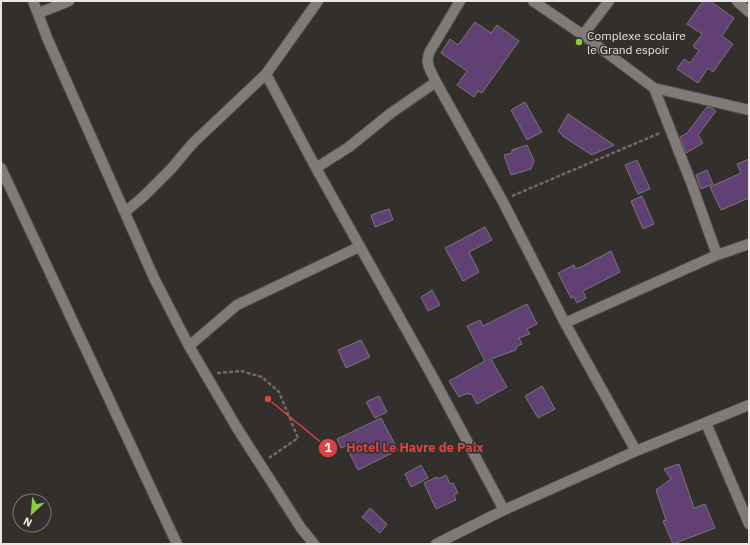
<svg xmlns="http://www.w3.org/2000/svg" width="750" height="545" viewBox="0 0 750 545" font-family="'IBM Plex Sans',sans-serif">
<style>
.building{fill:#614074;stroke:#79767a}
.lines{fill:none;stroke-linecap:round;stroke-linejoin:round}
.minor-casing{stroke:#514d4b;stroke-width:12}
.path{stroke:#6e6a68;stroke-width:2.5;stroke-dasharray:4 2;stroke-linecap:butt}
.minor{stroke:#807b79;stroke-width:10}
.poi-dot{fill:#8ace47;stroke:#332f2d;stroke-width:1.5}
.labels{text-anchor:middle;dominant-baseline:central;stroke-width:3;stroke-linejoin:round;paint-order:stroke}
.poi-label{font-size:12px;fill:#eae7e5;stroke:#332f2d;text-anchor:start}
.leader{fill:none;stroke:#d94544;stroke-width:1.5}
.callout-dot{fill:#d94544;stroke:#332f2d;stroke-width:1.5}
.mark-label{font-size:12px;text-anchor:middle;font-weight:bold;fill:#fff}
.callout-label{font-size:13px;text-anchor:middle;font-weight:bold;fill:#d94544;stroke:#332f2d;stroke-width:3;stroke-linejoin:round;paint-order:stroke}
</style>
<rect width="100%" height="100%" fill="#332f2d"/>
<!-- building -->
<path class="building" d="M703,1h7l24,17 -12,18 11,8 -20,28 -5,-4 -10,15 -21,-14 7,-10 6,4 9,-12 -6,-5 9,-12 -15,-10z
M475,22l16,11 6,-8 22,16 -37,52 -4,-2 -4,6 -17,-12 10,-14 -26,-18 9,-14 8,6z
M525,102l17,30 -15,8 -16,-30z
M707,107l5,1 4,3 -18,24 5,8 -17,10 -6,-16 7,-4z
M568,114l46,31 -22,10 -28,-18 -6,-6z
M527,145l7,16 -3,8 -20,6 -7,-20 8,-2v-3z
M749,159v39l-28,12 -11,-23 31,-14 -4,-9z
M637,160l13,29 -12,5 -13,-29z
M707,170l6,14 -12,5 -5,-14z
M642,196l12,28 -11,5 -12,-28z
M389,209l4,11 -18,7 -4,-12z
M485,227l7,13 -23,12 10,20 -16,9 -18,-33z
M611,251l9,21 -37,19 3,7 -9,5 -3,-6 -3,1 -13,-25 16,-8 1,4 6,-2z
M432,290l8,15 -12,6 -7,-14z
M527,304l10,20 -10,5 3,5 -11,4 3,6 -6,3v3l-25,9 16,28 -30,17 -6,-11 -2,2 -1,-2 -9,4 -10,-16 36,-20 -18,-35 13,-6 3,6z
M361,340l9,17 -24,11 -8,-18z
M542,386l13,23 -17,9 -13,-22z
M379,396l8,16 -12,6 -9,-16z
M381,418l17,32 -40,20 -12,-24 -5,2 -4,-9z
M679,464l15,44 11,-4 10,24 -42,16 -10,-23 3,-1 -10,-30 15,-11 -7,-10z
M421,465l7,13 -17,9 -6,-13z
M446,475l4,9 3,-1 5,10 -4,2 2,5 -20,9 -12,-26 13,-6 1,2z
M370,508l17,16 -7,9 -18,-16z"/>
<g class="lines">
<defs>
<path id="minor" d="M33,1l15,39 106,238 35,68 48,82 64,100 13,16
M460,1l-30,50c-6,12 1,20 6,31l66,118 63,123 71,128
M533,1l50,34 71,53 38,97 25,70
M737,1l12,11
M39,13l30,-12
M583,35l26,-34
M266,74l50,94 114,204 74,138
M654,88l95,22
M1,168l176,376
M316,168l33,-21 42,-34 45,-31
M125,212l19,-16 27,-27 22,-26 73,-69 52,-73
M565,323l152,-68 32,-11
M189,346l48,-41 122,-58
M706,423l43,101
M436,544l68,-34 132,-59 113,-46"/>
</defs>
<!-- minor casing -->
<use href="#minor" class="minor-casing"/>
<!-- path -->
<path class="path" d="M512,196l148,-63
M217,373l24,-2 21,6 17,15 19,46 -29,20"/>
<!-- minor -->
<use href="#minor" class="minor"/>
</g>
<!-- markers -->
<circle class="poi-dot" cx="579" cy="42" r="4"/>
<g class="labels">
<!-- poi labels -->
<g class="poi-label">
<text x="587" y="35">Complexe scolaire<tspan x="587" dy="14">le Grand espoir</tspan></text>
</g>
</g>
<!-- callouts -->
<path class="leader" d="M268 399L328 448"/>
<g class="callout-dot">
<circle cx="268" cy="399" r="4"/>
<circle cx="328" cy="448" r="10"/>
</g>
<g class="mark-label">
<text x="328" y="452">1</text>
</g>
<g class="callout-label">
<text x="415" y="452">Hotel Le Havre de Paix</text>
</g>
<!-- border -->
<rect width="750" height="545" fill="none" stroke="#eae7e5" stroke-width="4"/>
<!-- north arrow -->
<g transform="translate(32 513) rotate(206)"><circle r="19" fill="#332f2d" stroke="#7c7977"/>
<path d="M0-3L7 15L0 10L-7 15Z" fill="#8ace47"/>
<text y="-6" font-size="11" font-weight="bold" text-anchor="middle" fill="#eae7e5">N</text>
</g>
</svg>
